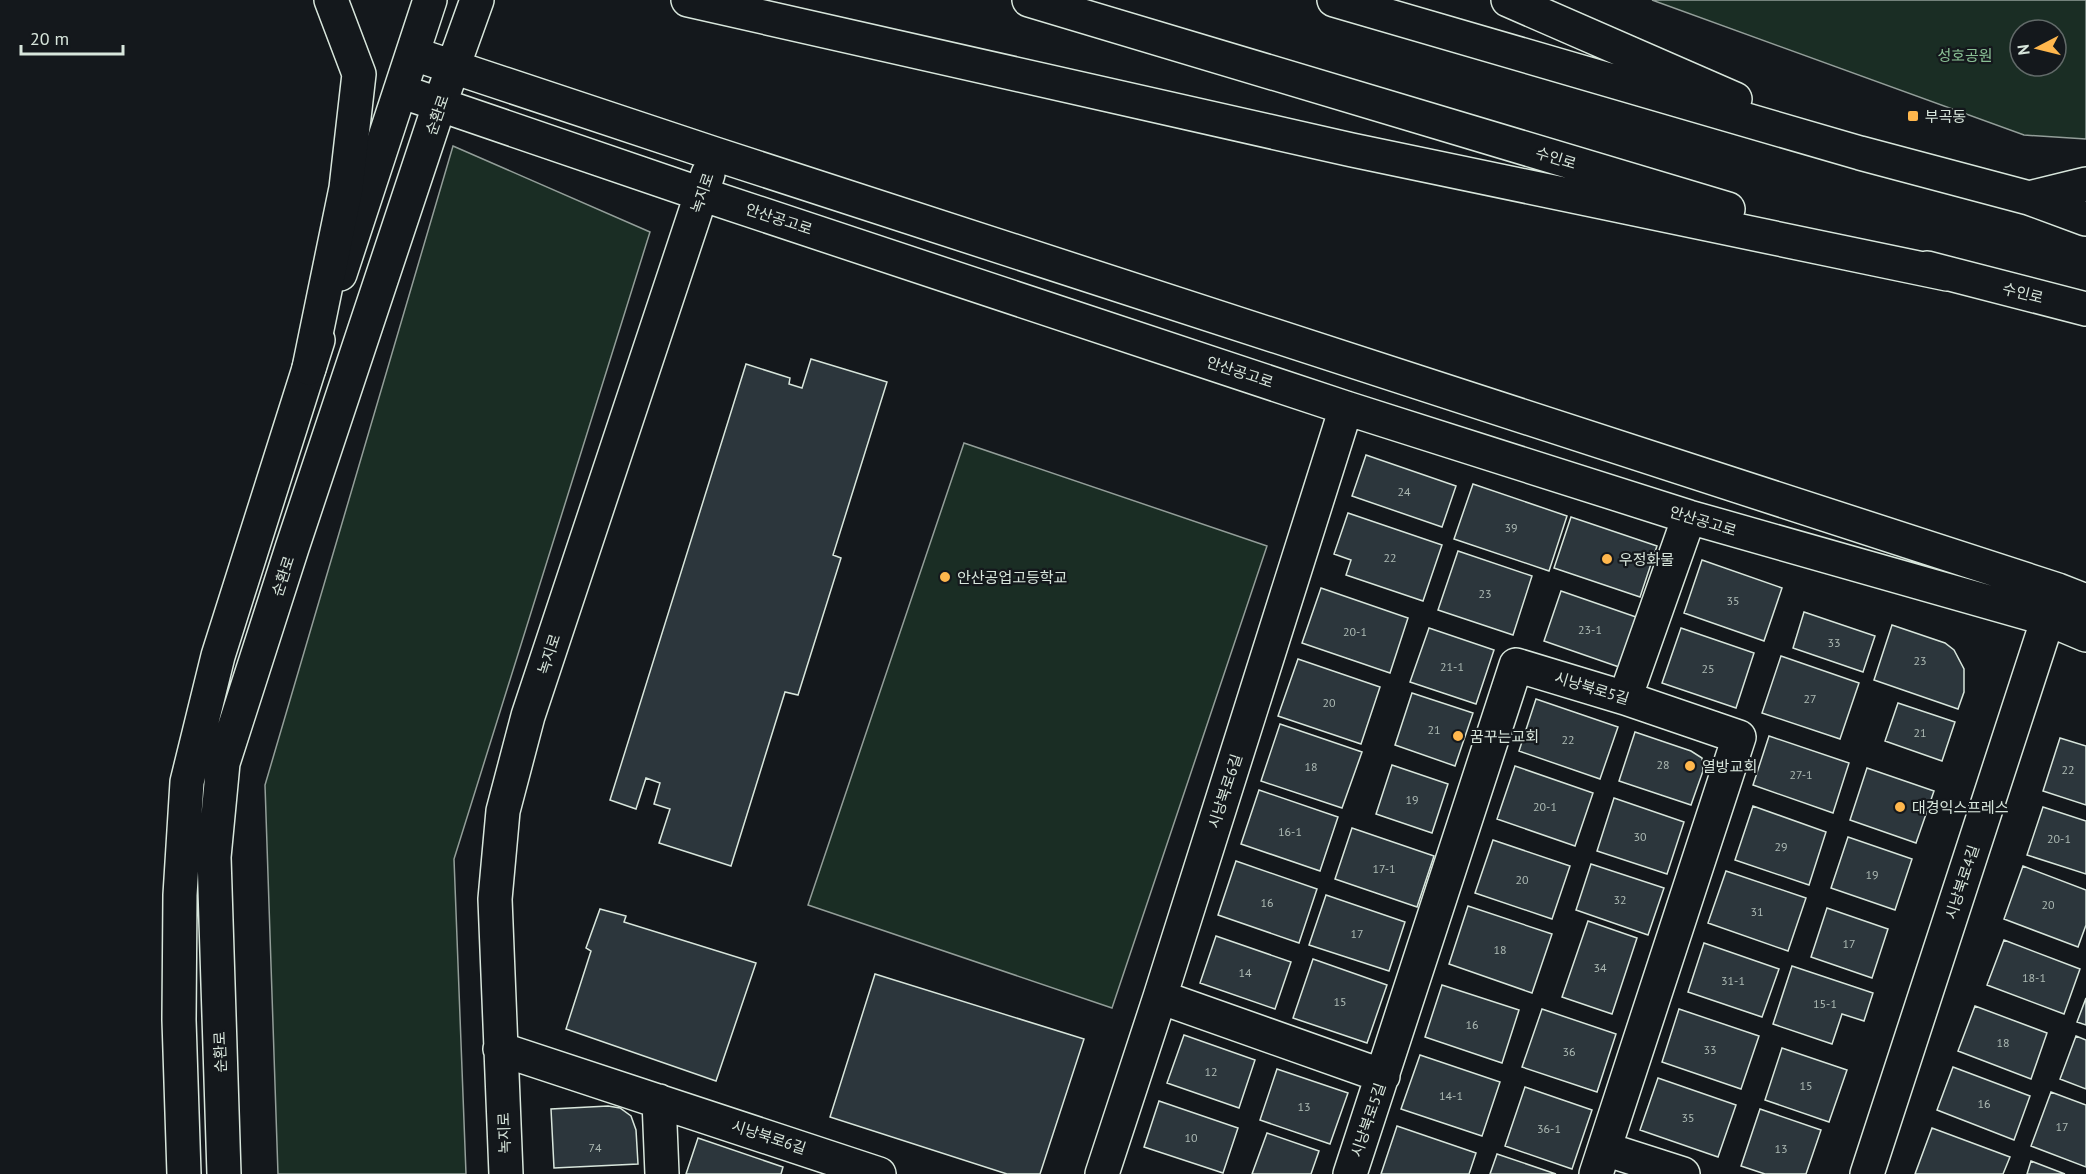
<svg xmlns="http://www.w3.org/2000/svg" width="2086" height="1174" viewBox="0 0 2086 1174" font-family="'PT Sans','Noto Sans KR',sans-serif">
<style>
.green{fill:#1a2d24;stroke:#939e99;stroke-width:1.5;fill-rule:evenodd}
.building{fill:#2c363c;stroke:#d8e6dc;stroke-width:1.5}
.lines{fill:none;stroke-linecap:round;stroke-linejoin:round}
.minor-casing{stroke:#d8e6dc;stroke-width:36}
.major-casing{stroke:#d8e6dc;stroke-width:36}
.minor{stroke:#14181c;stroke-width:33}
.major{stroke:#14181c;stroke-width:33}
.poi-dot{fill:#ffb74d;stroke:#14181c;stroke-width:2}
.labels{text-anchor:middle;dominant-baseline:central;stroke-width:4.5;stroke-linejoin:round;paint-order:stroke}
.number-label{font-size:12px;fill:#adbab4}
.park-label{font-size:15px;fill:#8ac095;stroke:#14181c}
.street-label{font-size:15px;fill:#d8e6dc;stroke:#14181c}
.poi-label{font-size:15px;fill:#d8e6dc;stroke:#14181c;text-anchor:start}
</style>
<rect width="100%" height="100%" fill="#14181c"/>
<!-- green -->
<path class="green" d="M1652,0h434v139l-62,-4zM2020,30h36v36h-36z
M453,146l197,86 -196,627 12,315h-188l-13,-389z
M964,443l303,103 -155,462 -304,-103z"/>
<!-- building -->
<path class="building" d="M811,359l76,23 -54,173 8,3 -43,137 -13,-3 -54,174 -72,-23 11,-34 -16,-5 6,-21 -14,-5 -10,31 -26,-9 136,-436 44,14 -1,6 13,4z
M1366,455l90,31 -14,41 -90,-31z
M1473,484l94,32 -18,55 -95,-32z
M1348,513l94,32 -19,56 -77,-26 5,-15 -17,-6z
M1571,517l86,29 -17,51 -86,-29z
M1458,551l74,25 -19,59 -75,-25z
M1702,560l80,28 -18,53 -80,-28z
M1321,588l87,30 -18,55 -88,-30z
M1561,591l75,26 -17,50 -75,-26z
M1804,612l71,24 -12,36 -70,-24z
M1892,625l53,18 9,7 10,19v23l-6,17 -84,-29z
M1429,628l65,22 -18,54 -66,-22z
M1681,628l73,25 -18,55 -74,-25z
M1781,656l78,27 -19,56 -78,-26z
M1298,659l82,28 -19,57 -83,-28z
M1412,693l61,20 -18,53 -60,-21z
M1536,699l82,28 -18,52 -81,-28z
M1898,703l57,19 -13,39 -57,-20z
M1280,724l82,28 -20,56 -81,-27z
M1635,732l56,19 11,7 1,13 -12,34 -72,-24z
M1769,736l80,27 -16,50 -80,-28z
M2060,738l26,8v59l-43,-14z
M1392,765l56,19 -16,49 -56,-19z
M1515,766l78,27 -18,53 -78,-27z
M1867,768l67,23 -18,52 -66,-23z
M1259,790l79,27 -18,54 -79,-27z
M1614,798l70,24 -17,52 -70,-23z
M1753,806l73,26 -17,53 -74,-25z
M2043,807l43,14v53l-59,-19z
M1352,828l82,28 -17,51 -82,-28z
M1848,837l64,22 -17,51 -64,-22z
M1493,840l77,26 -18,53 -77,-26z
M1236,861l81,28 -18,54 -81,-28z
M1591,864l73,24 -16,47 -72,-25z
M2023,866l63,24v35l-8,22 -74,-28z
M1726,871l80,27 -18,53 -80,-28z
M1326,895l79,27 -16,49 -80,-26z
M1468,906l84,28 -20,59 -83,-29z
M1827,908l61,21 -16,49 -61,-21z
M600,909l26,7 -2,6 132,41 -40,118 -150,-52 25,-78 -5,-3z
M1588,921l49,17 -25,76 -50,-17z
M1216,936l75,26 -16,47 -75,-26z
M2004,940l76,29 -16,45 -77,-29z
M1704,943l75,26 -17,48 -74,-25z
M1313,959l74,26 -20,58 -74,-25z
M1792,966l81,27 -9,28 -22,-7 -10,30 -59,-20z
M875,974l209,65 -44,135h-33l-177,-57z
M1442,985l77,25 -17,53 -77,-26z
M2086,998v27l-9,-3z
M1975,1006l72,27 -16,46 -73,-28z
M1542,1009l74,25 -19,58 -75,-25z
M1679,1009l80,27 -18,53 -79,-27z
M1184,1035l71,25 -16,48 -72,-25z
M2076,1036l10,4v49l-26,-10z
M1782,1048l65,22 -18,52 -64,-22z
M1420,1055l80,27 -18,54 -81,-27z
M1953,1067l77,29 -16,44 -77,-30z
M1277,1069l71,24 -18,51 -70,-24z
M1658,1078l78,27 -18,52 -78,-27z
M1525,1087l67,23 -20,59 -67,-23z
M2051,1092l35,13v62l-55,-21z
M1159,1101l79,27 -15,45 -79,-26z
M608,1106l12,2 11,8 5,14 2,34 -84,4 -3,-59z
M1760,1109l61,21 -15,44h-41l-24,-8z
M1397,1126l79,27 -7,21h-88z
M1932,1128l78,29 -7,17h-88z
M1267,1133l52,18 -8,23h-59z
M698,1138l85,29 -2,7h-95z
M1497,1154l59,20h-66z
M2031,1161l34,13h-38z"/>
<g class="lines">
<defs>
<path id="minor" d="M414,54l301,100 1343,436 28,11
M400,91l301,103 645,214 343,109 359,102 38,16
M340,274l90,-274
M1625,698l64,-181
M1160,997l223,79
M500,1049l379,125
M659,1101l3,73
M1605,1149l78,25
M184,1174l-5,-154 1,-125 7,-113 31,-126 100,-316
M224,1174l-10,-317 9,-94 69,-215 147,-442 38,-106
M506,1174l-11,-275 8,-88 25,-95 180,-542
M1102,1174l58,-177 186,-589
M1350,1174l166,-509 109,33 114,39 -143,437
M1867,1174l187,-574"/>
<path id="major" d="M688,0l664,150 595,124
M1029,0l699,209
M1334,0l526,153 169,45 57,21
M1508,0l227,99
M2029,198l57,-14
M1927,268l159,41
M309,368l37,-180 13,-114 -28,-74"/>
</defs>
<!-- minor casing -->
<use href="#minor" class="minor-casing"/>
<!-- major casing -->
<use href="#major" class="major-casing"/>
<!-- minor -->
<use href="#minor" class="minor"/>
<!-- major -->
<use href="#major" class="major"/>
</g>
<!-- markers -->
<g class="poi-dot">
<rect x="1907" y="110" width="12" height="12" rx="3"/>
<circle cx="1607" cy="559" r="6"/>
<circle cx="945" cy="577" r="6"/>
<circle cx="1458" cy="736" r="6"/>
<circle cx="1690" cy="766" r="6"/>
<circle cx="1900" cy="807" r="6"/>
</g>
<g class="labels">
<!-- number labels -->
<g class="number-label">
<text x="1404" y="491">24</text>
<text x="1511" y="527">39</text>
<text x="1390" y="557">22</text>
<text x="1485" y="593">23</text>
<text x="1733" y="600">35</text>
<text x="1590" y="629">23-1</text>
<text x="1355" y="631">20-1</text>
<text x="1834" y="642">33</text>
<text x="1920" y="660">23</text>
<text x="1452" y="666">21-1</text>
<text x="1708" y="668">25</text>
<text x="1810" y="698">27</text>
<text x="1329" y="702">20</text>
<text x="1434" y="729">21</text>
<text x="1920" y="732">21</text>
<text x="1568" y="739">22</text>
<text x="1663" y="764">28</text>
<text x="1311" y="766">18</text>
<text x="2068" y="769">22</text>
<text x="1801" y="774">27-1</text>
<text x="1412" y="799">19</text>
<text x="1545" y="806">20-1</text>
<text x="1290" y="831">16-1</text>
<text x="1640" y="836">30</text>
<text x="2059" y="838">20-1</text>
<text x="1781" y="846">29</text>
<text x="1384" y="868">17-1</text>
<text x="1872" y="874">19</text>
<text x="1522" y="879">20</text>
<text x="1620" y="899">32</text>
<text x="1267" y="902">16</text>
<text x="2048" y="904">20</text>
<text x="1757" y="911">31</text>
<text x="1357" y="933">17</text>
<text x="1849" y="943">17</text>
<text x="1500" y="949">18</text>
<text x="1600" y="967">34</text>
<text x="1245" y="972">14</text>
<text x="2034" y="977">18-1</text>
<text x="1733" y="980">31-1</text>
<text x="1340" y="1001">15</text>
<text x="1825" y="1003">15-1</text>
<text x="1472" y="1024">16</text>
<text x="2003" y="1042">18</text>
<text x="1710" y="1049">33</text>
<text x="1569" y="1051">36</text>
<text x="1211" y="1071">12</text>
<text x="1806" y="1085">15</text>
<text x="1451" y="1095">14-1</text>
<text x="1984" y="1103">16</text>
<text x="1304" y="1106">13</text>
<text x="1688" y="1117">35</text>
<text x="2062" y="1126">17</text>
<text x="1549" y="1128">36-1</text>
<text x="1191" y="1137">10</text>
<text x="595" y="1147">74</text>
<text x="1781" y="1148">13</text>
</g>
<!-- park labels -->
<g class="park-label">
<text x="1965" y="55">성호공원</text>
</g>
<!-- street labels -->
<g class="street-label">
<text transform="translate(437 115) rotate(-71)">순환로</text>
<text transform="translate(1556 158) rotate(17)">수인로</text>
<text transform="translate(702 193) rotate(-71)">녹지로</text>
<text transform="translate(779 219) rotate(18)">안산공고로</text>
<text transform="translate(2023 293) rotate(14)">수인로</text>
<text transform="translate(1240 372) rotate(18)">안산공고로</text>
<text transform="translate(1703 521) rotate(17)">안산공고로</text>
<text transform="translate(283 576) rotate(-72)">순환로</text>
<text transform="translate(549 654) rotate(-72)">녹지로</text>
<text transform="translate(1592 688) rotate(17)">시낭북로5길</text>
<text transform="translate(1225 791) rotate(-72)">시낭북로6길</text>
<text transform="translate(1962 882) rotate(-72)">시낭북로4길</text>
<text transform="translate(220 1052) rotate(-92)">순환로</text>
<text transform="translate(1368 1120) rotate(-71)">시낭북로5길</text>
<text transform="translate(504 1133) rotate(-92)">녹지로</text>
<text transform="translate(769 1137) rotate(18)">시낭북로6길</text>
</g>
<!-- poi labels -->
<g class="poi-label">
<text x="1925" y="116">부곡동</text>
<text x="1619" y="559">우정화물</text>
<text x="957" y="577">안산공업고등학교</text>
<text x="1470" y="736">꿈꾸는교회</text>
<text x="1702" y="766">열방교회</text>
<text x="1912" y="807">대경익스프레스</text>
</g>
</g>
<!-- north arrow -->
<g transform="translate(2038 48) rotate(263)"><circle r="28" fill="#14181c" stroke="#626a69" stroke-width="1.5"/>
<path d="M0-4.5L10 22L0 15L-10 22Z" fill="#ffb74d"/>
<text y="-9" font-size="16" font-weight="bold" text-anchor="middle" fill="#d8e6dc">N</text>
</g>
<!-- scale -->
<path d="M21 45v9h102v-9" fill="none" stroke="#d8e6dc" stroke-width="3"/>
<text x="30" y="45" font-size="18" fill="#d8e6dc" stroke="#14181c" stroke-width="4.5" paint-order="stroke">20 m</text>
</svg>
